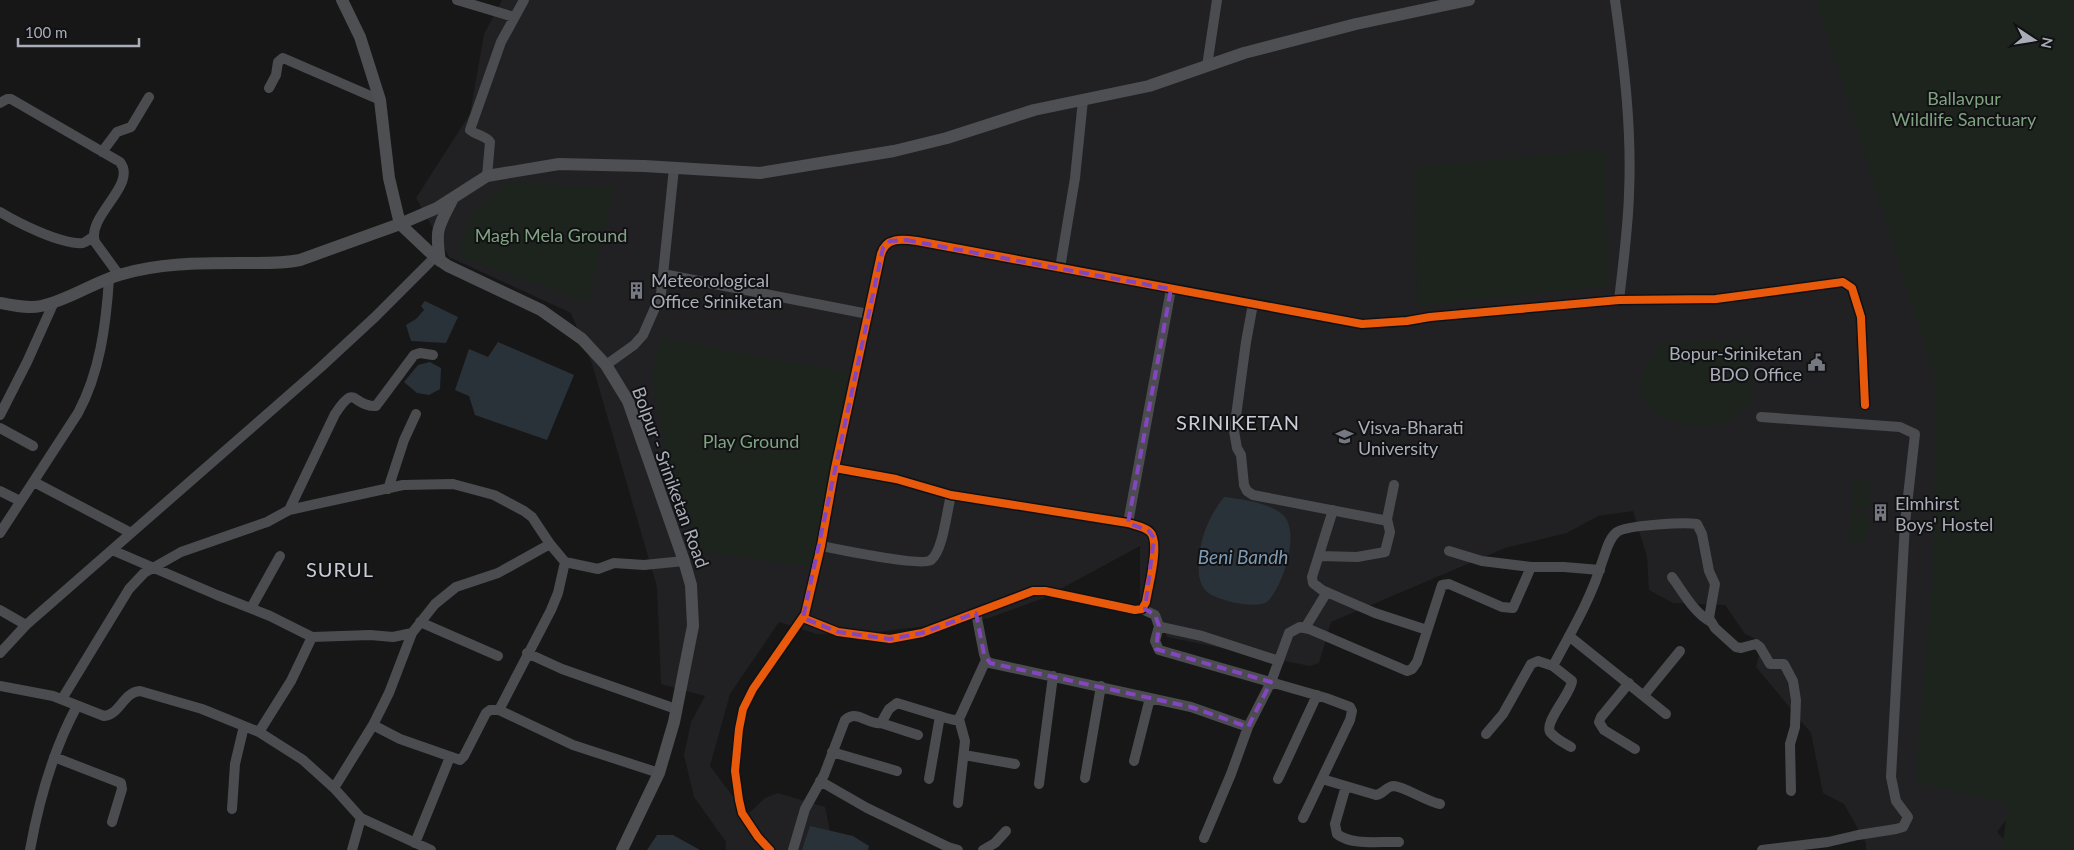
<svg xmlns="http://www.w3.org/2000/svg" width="2074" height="850" viewBox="0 0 2074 850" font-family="Lato,sans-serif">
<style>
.built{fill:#212123}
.green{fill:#1d241e}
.water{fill:#2a3239}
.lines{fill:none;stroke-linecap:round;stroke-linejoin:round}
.minor{stroke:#4b4c50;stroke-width:10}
.major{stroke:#4d4f52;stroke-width:12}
.cycleway-casing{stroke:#111113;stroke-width:11}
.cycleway{stroke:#e8590c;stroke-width:8}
.marked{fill:none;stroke:#8446be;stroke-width:4;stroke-dasharray:10 6;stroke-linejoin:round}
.labels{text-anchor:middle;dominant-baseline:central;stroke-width:4;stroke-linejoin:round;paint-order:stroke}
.park-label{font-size:18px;fill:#7fa381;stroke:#111113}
.poi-label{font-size:18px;fill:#a8adb8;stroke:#111113;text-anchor:start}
.street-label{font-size:18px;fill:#a8adb8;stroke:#111113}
.water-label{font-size:19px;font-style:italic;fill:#7f9bb3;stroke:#111113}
.quarter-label{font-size:20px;letter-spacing:1px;fill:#c9ccd4;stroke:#111113}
</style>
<rect width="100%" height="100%" fill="#171717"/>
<!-- built -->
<path class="built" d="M502,0h1572v730l-77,102 17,18h-148v-7l-22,-39 -21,-11 -12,-60 -55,-66 6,-25 -17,-8 -20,-29 -52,-2 -24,-13 -2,-33 -14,-46 -35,5 -31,17 -62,15 -174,74 -12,41 -9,3 -143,-29 -11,-26 -16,-9v-56l-96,52 -55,20 -119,15 -53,1 -38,-12 -49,72 -20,72 37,49 18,-17 13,-5 47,14 9,43h-108v-8l-32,-45 -10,-42 7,-33 14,-26 -44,-12 -4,-97 -65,-223 -21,-51 -122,-56 -33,-59 54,-84 14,-80z"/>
<!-- green -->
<path class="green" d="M1816,0h258v850h-72l6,-46 -93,-22 18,-210 3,-191z
M1604,149l4,137 -191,20 -2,-139z
M508,182l106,6 -26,114 -129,-46 11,-40z
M661,338l187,35 -34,194 -111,-15 -23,-51 -16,-59 -13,-63z
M1747,340c1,11 7,49 4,57 -19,50 -120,27 -110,-17 4,-13 13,-25 21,-36z
M1854,480l17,2 -2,27 -18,-2z
M1851,513l17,1 -3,27 -17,-1z"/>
<!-- water -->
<path class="water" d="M425,301l33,16 -12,26 -35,-2 -5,-16 10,-6 8,-9 -3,-4z
M498,342l76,33 -27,65 -72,-25 -6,-19 -14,-6 14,-41 19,8z
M430,362l11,6 -1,21 -11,6 -12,-2 -13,-11 14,-17z
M1224,497c17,2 48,6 60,19 16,18 -1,70 -16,85 -10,9 -47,0 -58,-7 -7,-4 -10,-12 -11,-19 -2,-29 7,-55 25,-78z
M810,826l43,10 16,10 -1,4h-66z
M657,835h16l27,15h-53z"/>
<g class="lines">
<!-- minor -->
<path class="minor" d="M457,0l57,17
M1615,0c9,64 17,129 14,194 -1,35 -6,71 -10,106
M1207,66l10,-66
M269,88l7,-13 2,-13 5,-4 97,42
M0,103l7,-4h4l109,63c18,23 -34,54 -25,80l24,33
M102,152l15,-20 14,-5 18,-30
M487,176l3,-34c-4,-6 -14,-7 -20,-12l1,-3 30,-85 23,-42
M0,212c18,11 62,33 83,31 4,-1 6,-4 10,-6
M1060,268l15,-90 8,-78
M663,274l205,40
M1253,304l-7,38 -12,89 3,17 4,7 3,30 3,6 6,4 130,25 4,-1 7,-34
M606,365l28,-20 9,-10 18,-41 13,-126
M0,415l27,-53 27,-60
M1761,417l139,10 15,7 -10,89 -14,254 5,24 12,16 -5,10 -7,2 -38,6 -30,7 -66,8
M0,428l33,18
M34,482l97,51
M388,489l16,-49 12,-26
M0,491l20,10
M289,510l114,-25 50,-1 41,11 30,16 8,6 18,27 15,18 33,7 16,-6 30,2 40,-4
M1333,510l-21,67 1,6 9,7 53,23 52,17
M1128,523l43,-234
M0,533l78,-120c22,-41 28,-88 31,-134
M821,546c16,3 101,21 110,14 12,-9 16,-50 20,-65
M112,550l105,45 53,21 42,21 58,-2 23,2 19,-4 23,-29 21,-17 42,-14 52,-29
M1449,551l33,10 49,6h33l36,3
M1320,556l37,1 28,-5 5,-20 -3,-13
M1672,577c11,15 22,36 39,45
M251,608l29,-52
M1142,609l13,6 4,11 2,1 41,9 77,25
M0,610l26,15
M976,613l8,41 2,6 4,3 201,44 57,20
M803,618l35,14 52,7 32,-6 111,-42h12l90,19 7,-1 4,-7c2,-14 15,-60 4,-70 -5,-5 -16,-7 -22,-9l-177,-28 -55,-16 -61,-11
M420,622l78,34
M1159,626l-4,15 4,9 167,48 24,9 2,4 -2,9 -47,98
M1305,628l22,-36
M1569,636l97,78
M0,653l26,-28 295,-258 54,-50 60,-60
M527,653l35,16 114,40
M1553,666c18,-34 38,-67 49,-104 4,-10 6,-23 15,-30 10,-7 68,-10 80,-8l5,10 7,37 6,13 -6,34 6,10 21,19 5,1 15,-4 4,3 10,17h14l9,17 3,19 -1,27 -5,17 1,47
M1629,683l-28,34 -2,5 5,8 31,19
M0,686l53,10 51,20c16,-1 19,-24 36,-25l62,18 57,23 44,28 31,28 27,30 70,32
M1644,695l36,-44
M62,699l67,-110 15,-16 37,-21 86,-30 22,-12 46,-96c22,-33 16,-7 41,-8l38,-51 6,-2 13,2
M499,710l52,-100 7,-17 7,-31
M881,723l37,12
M373,725l27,14 60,21 4,-4 22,-43 4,-3h9l74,35 86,28
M259,732l32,-51 21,-44
M1486,734l17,-20 28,-50 7,-3 15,5 19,15c-1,13 -30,43 -21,52 5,6 13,10 20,14
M832,752l65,19
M964,755l51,9
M54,757l67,26 1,6 -10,33
M1134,761l16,-63
M1085,778l16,-92
M929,779l11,-63
M1278,779l39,-84
M1322,779l54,16c8,-1 10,-9 18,-9 11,1 32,15 46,18
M820,781l47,27 81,39 10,3
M1039,784l14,-108
M1346,786l-11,38 2,10c15,12 44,7 62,8
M334,788l39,-63 16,-32 23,-60
M958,803l7,-62 -6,-22
M232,809l3,-45 9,-38
M1204,838l27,-64 17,-47 23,-45 18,-49 11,-6 9,2 98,42 5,-2 5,-7 25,-77 7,-1 53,23 11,1 18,-41
M415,843l35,-86
M30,850c9,-50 22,-98 47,-144
M352,850l9,-32
M770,850l-12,-13 -16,-24 -3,-13 -4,-29 4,-42 4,-20 10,-20 52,-75 16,-68 14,-78 46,-214c5,-17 21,-15 36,-13l445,83 45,-3 23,-4 189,-17 97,-1 127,-17 9,6 9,29 4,88
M793,850l12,-41 19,-34 21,-55c13,-11 22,5 36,3l8,-14 8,-6 49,15 8,2 5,-1 27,-59
M983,850l12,-7 11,-12"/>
<!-- major -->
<path class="major" d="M342,0l18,37 20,63 9,78 11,46 35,33 13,9 93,44 41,29 24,26 22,36 56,160 7,24 2,41 -19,96 -15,51 -37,77
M440,261c-5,-33 -2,-33 12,-61
M0,303c13,2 28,6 41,3 28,-6 51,-23 78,-31 39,-12 80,-12 121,-12 20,0 40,1 60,-3l100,-36 37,-16 50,-32 72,-12 85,2 116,7 134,-22 53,-13 87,-28 115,-24 95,-33 112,-29 113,-24"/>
<defs>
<path id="cycleway" d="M803,618l35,14 52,7 32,-6 111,-42h12l90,19 7,-1 4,-7c2,-14 15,-60 4,-70 -5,-5 -16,-7 -22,-9l-177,-28 -55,-16 -61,-11
M770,850l-12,-13 -16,-24 -3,-13 -4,-29 4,-42 4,-20 10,-20 52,-75 16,-68 14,-78 46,-214c5,-17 21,-15 36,-13l445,83 45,-3 23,-4 189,-17 97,-1 127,-17 9,6 9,29 4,88"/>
</defs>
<!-- cycleway casing -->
<use href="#cycleway" class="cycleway-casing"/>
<!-- cycleway -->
<use href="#cycleway" class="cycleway"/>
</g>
<!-- marked area -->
<path class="marked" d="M906,240l265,49 -43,234 21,8 5,7 -9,71 10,6 4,11 -3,23 115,33 -23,45 -57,-20 -201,-44 -6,-9 -8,-41 -54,20 -32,6 -52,-7 -35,-14 80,-370 7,-7z"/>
<!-- icons -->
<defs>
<symbol id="building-bare" viewBox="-9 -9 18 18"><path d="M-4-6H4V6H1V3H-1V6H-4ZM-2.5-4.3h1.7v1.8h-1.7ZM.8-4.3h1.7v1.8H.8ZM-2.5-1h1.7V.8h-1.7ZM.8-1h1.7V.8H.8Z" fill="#757880" stroke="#111113" stroke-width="2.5" paint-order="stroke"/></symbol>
<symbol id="civic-bare" viewBox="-9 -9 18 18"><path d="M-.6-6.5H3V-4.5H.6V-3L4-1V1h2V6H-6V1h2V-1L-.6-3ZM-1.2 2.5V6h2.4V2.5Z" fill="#757880" stroke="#111113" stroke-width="2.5" paint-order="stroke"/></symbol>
<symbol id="university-bare" viewBox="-9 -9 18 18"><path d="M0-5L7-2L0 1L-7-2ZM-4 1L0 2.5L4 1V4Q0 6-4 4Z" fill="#757880" stroke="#111113" stroke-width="2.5" paint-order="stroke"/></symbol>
</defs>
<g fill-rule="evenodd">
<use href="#building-bare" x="624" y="278" width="25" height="25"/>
<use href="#civic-bare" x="1804" y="350" width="25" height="25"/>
<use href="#university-bare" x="1332" y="424" width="25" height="25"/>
<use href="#building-bare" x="1868" y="500" width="25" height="25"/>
</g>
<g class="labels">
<!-- park labels -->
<g class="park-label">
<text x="1964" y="98">Ballavpur<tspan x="1964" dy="21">Wildlife Sanctuary</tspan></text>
<text x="551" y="235">Magh Mela Ground</text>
<text x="751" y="441">Play Ground</text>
</g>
<!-- poi labels -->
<g class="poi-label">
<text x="651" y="280">Meteorological<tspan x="651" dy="21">Office Sriniketan</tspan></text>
<text x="1802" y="353" text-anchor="end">Bopur-Sriniketan<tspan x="1802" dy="21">BDO Office</tspan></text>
<text x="1358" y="427">Visva-Bharati<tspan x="1358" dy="21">University</tspan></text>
<text x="1895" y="503">Elmhirst<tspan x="1895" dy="21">Boys' Hostel</tspan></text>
</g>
<!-- street labels -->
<g class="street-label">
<text transform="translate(671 477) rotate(70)">Bolpur - Sriniketan Road</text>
</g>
<!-- water labels -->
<g class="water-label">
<text x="1243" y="556">Beni Bandh</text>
</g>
<!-- quarter labels -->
<g class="quarter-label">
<text x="1238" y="422">SRINIKETAN</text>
<text x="340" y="569">SURUL</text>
</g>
</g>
<!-- north arrow -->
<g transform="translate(2034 40) rotate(102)" stroke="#111113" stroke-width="4" paint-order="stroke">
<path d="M0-4L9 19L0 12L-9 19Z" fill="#a8adb8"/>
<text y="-8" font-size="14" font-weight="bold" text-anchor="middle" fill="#a8adb8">N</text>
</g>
<!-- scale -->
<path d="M18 38v8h121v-8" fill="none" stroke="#a8adb8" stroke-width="2.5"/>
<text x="25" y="38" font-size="15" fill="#a8adb8" stroke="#111113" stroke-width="4" paint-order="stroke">100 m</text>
</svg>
